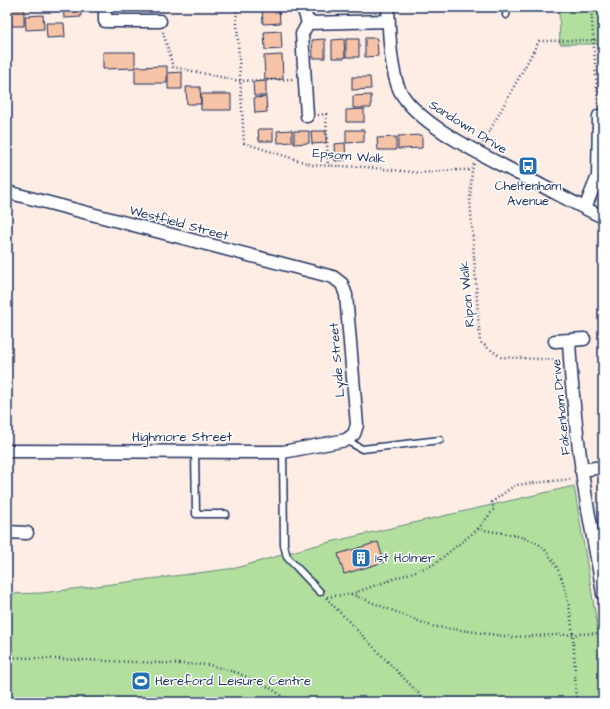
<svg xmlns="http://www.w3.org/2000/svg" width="610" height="709" viewBox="0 0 610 709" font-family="'Architects Daughter',sans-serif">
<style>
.green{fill:#b2df9d;stroke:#66877e}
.building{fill:#f7c3a7;stroke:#1b2f5e}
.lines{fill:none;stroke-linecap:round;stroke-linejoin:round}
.lane-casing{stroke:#1b2f5e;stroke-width:9}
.street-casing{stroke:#1b2f5e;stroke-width:15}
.path{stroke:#1b2f5e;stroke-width:2.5;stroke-dasharray:1 3;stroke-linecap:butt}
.lane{stroke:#fff;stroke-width:6}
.street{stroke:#fff;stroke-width:12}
.labels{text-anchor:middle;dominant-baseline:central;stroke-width:3;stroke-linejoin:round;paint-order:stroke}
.street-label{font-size:13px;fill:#1b2f5e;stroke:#fff}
.poi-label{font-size:13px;fill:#1b2f5e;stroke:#fff;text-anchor:start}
</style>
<rect width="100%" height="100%" fill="#fdede5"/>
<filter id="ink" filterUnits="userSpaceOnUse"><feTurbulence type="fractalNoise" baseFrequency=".025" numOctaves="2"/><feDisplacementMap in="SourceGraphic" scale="8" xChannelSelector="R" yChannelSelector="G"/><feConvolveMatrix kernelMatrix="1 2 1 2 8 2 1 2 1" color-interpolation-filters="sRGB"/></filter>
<g filter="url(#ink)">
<!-- green -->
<path class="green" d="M559,7h44v37h-43z
M574,486l28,168 1,48h-596v-108l35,-1 194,-25 77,-22z"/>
<!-- building -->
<path class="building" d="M63,7h18v10l-17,1z
M262,7h17l1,16 -17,1z
M8,9h16v17h-16z
M43,15l1,14 -18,1 -1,-14z
M46,23h18l1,14 -18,1z
M281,31l1,18 -17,1 -1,-18z
M365,38h12l1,18 -13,1z
M325,39v19h-12l-1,-18z
M344,39l1,19h-13v-18z
M346,39h13v18h-13z
M103,52h32v16l-32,1z
M282,55l1,24 -18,1 -1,-24z
M167,66v17h-32v-16z
M182,72v17h-14v-16z
M352,77h18l1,12 -19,1z
M266,81v15h-12l-1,-14z
M186,87h14l1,17h-14z
M201,94h30v16h-30z
M371,95v13h-18v-12z
M266,97l1,15 -12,1 -1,-15z
M364,109v13h-18v-12z
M258,129h15v12h-14z
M292,130v12l-14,1 -1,-12z
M346,130h18v12l-18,1z
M294,131h15v12l-15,1z
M311,131h15v12l-14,1z
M422,135v13l-24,1v-13z
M396,137v13h-18l-1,-12z
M345,143l1,17 -11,1 -1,-17z
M378,542l6,20 -40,12 -6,-20z"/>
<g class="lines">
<defs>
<path id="lane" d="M506,15l2,-8
M346,440l16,9 78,-9
M195,451l1,63h30
M283,452l1,93 3,12 33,35"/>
<path id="street" d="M105,7v14h55
M303,7l5,16 -6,11 5,82
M388,7c1,23 2,64 12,84 18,34 85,65 119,83 28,14 56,30 84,43
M308,23l81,-2
M7,192l326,85 9,7 4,11 11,130 -3,9 -8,6 -63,12 -276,-1
M585,208l13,-32 1,-60h4
M569,340c2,44 7,88 13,131 5,41 15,82 21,123
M555,341l29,-2
M581,470l22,-3
M7,532l20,1"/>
</defs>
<!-- lane casing -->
<use href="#lane" class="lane-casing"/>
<!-- street casing -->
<use href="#street" class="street-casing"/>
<!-- path -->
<path class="path" d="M236,7l8,136 69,22 52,2 56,6 31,-3h20
M591,7l7,97
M7,8l1,-1
M163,32l10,35 67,14 55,-2
M318,115l8,-1 2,52
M483,143l56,-102 64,-1
M474,164l-2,6 -2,29 10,143 21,15 58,3
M478,529l16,-20 -2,-7 23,-17 57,-6
M351,594l82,-29 45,-36c21,4 44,5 62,16 3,2 6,6 8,9 28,33 26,106 28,148
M327,597l24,-3 80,32 81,11 91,-4
M326,598l101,104
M7,657l203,8 28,8 34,16 18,13"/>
<!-- lane -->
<use href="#lane" class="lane"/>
<!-- street -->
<use href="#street" class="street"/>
</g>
</g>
<!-- icons -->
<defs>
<symbol id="bus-square" viewBox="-11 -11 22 22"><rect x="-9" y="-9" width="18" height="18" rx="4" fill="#1f6fb2" stroke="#fff"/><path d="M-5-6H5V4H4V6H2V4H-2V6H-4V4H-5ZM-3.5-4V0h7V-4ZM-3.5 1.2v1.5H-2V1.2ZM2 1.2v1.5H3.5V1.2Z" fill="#fff"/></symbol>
<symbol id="building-square" viewBox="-11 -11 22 22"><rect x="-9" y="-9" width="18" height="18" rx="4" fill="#1f6fb2" stroke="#fff"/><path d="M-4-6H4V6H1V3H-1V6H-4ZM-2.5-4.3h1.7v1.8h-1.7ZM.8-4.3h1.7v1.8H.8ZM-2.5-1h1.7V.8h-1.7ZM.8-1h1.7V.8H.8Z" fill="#fff"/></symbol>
<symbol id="stadium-square" viewBox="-11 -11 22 22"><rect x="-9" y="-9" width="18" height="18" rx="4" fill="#1f6fb2" stroke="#fff"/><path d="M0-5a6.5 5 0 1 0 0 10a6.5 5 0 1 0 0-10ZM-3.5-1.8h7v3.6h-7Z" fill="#fff"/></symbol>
</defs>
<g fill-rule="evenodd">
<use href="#bus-square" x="517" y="155" width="22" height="22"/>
<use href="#building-square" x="350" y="547" width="22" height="22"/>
<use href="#stadium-square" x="130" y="670" width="22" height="22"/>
</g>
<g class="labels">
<!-- street labels -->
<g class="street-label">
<text transform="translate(468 127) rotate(32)">Sandown Drive</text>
<text transform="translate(349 156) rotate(5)">Epsom Walk</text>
<text transform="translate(179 223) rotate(15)">Westfield Street</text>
<text transform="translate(467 294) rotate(-95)">Ripon Walk</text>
<text transform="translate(337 360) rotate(-95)">Lyde Street</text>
<text transform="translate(561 407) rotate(-96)">Fakenham Drive</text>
<text x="182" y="437">Highmore Street</text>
</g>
<!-- poi labels -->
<g class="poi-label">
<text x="528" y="186" text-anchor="middle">Cheltenham<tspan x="528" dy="15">Avenue</tspan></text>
<text x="375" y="558">1st Holmer</text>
<text x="155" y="681">Hereford Leisure Centre</text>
</g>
</g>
<!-- margin -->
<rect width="610" height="709" fill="none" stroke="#fff" stroke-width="24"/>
<rect x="12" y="12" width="586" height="685" fill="none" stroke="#1b2f5e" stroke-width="1.5" filter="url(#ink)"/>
</svg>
